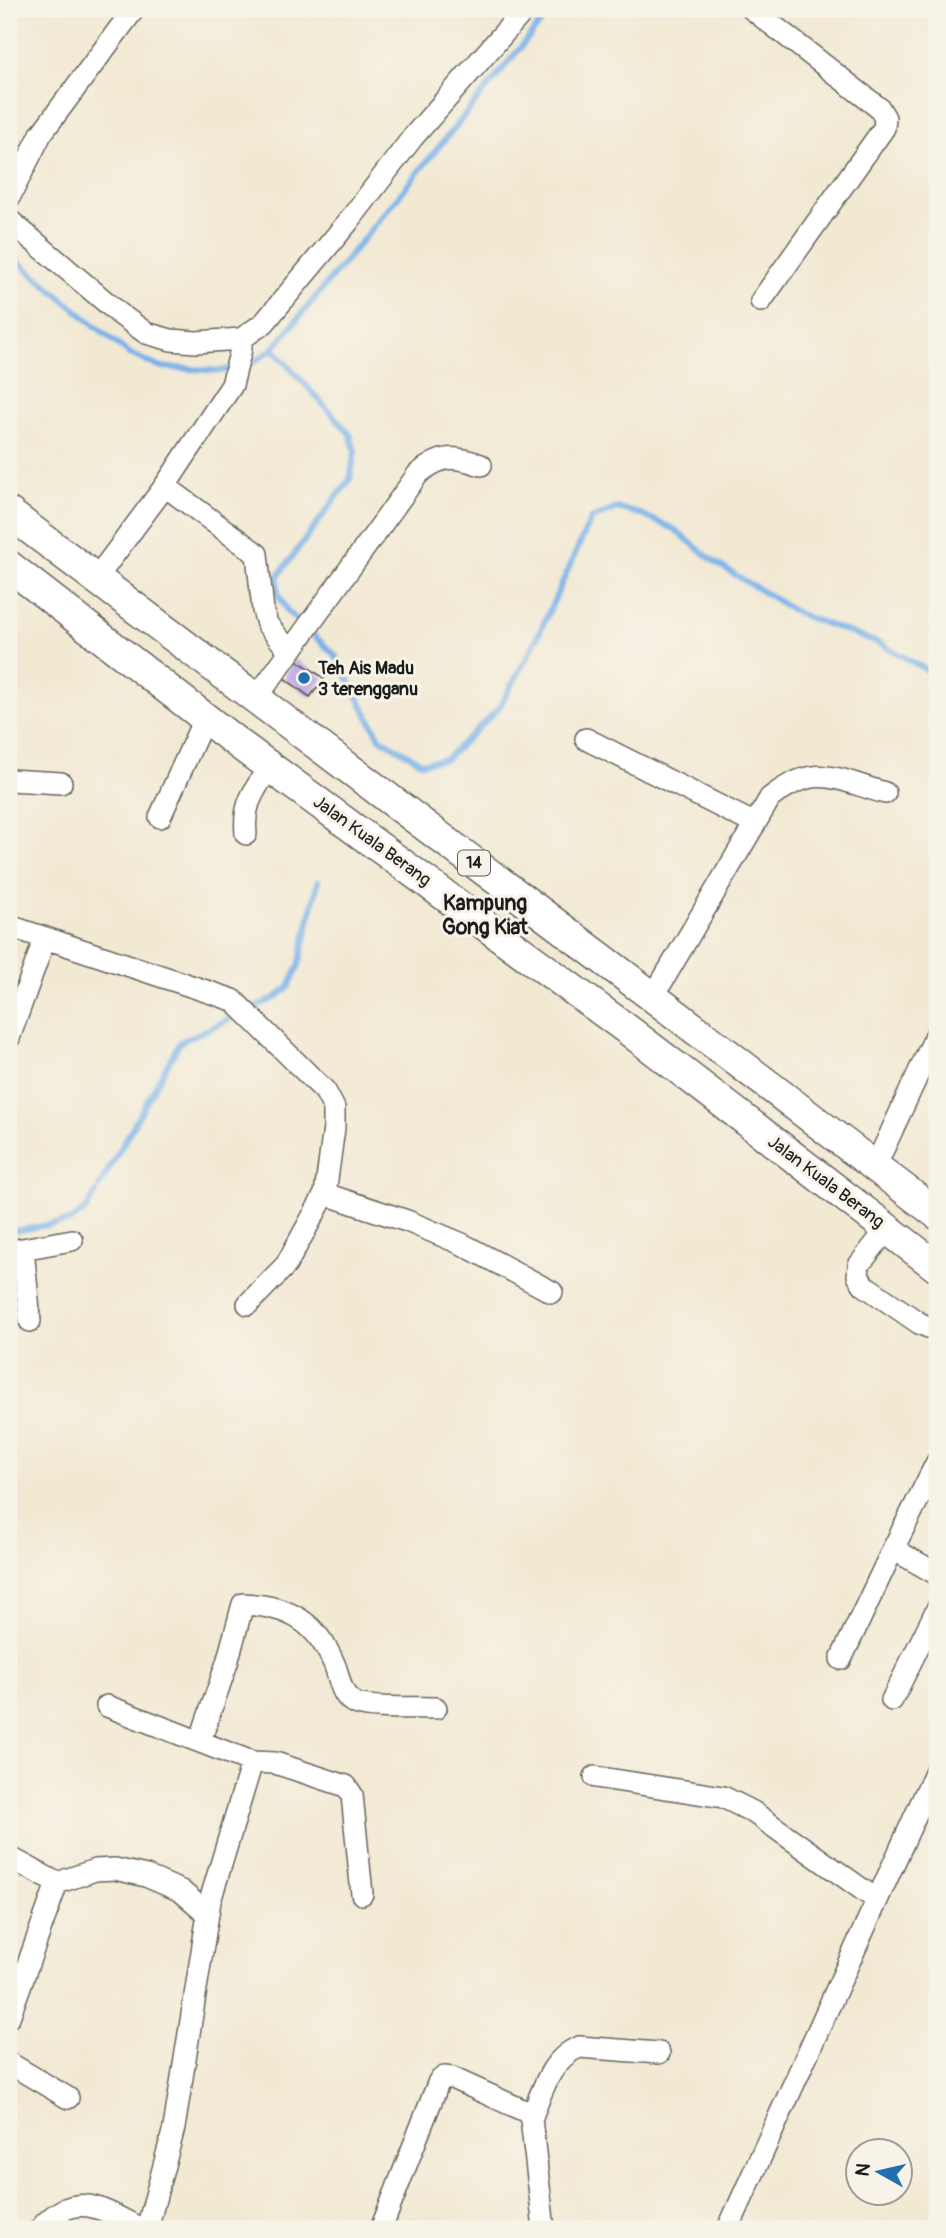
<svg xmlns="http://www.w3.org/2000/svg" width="946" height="2238" viewBox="0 0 946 2238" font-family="Pangolin,sans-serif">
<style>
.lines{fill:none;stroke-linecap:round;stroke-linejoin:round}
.stream{stroke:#77b1e8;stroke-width:6}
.building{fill:#c2b0e7}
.minor-casing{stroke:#67645c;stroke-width:24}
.highway-casing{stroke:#67645c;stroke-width:33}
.minor{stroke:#fff;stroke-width:21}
.highway{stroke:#fff;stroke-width:30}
.poi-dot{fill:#1f6fb2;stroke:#f7f3e8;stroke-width:2.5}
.labels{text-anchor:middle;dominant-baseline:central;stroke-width:6;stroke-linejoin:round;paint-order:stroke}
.shield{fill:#f7f3e8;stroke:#5e5c59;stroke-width:2}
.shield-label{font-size:16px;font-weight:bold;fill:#1c1c1c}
.poi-label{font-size:18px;font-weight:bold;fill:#1c1c1c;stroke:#f7f3e8;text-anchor:start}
.street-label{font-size:18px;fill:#1c1c1c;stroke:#f7f3e8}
.quarter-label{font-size:21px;font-weight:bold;fill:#1c1c1c;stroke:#f7f3e8}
</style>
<rect width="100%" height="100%" fill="#f7f3e8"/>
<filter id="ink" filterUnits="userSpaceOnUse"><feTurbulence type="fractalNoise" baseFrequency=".0143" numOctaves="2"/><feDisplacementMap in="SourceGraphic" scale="14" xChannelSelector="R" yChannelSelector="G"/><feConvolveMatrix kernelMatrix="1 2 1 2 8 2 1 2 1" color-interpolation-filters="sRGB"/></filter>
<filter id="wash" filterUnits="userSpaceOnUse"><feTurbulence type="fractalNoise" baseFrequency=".00686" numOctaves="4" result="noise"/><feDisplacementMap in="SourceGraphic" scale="28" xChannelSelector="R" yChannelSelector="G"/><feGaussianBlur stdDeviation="1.57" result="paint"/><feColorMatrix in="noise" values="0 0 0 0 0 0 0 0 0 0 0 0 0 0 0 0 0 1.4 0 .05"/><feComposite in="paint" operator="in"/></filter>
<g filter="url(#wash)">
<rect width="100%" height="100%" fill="#f2e9d3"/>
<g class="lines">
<!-- stream -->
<path class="stream" d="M9,254l119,99 31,14 62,4 9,-2
M273,349l77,85 5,17 -5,28 -72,97v18l10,18 47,43 45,83 42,25 24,-4 52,-50 33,-58 60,-132 26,-11 23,6 34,15 42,34 83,51 82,30 56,32
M241,366l13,-4 19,-13 279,-340
M9,1232l61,-11 16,-11 94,-168 95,-44 13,-10 11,-22 19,-85"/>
</g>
<g id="blocks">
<!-- building -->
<path class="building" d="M295,659l29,19 -14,19 -26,-19z"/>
</g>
</g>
<g filter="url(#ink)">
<use href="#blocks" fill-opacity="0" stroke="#67645c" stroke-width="2"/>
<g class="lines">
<defs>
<path id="minor" d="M752,9l127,99 6,10 -1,10 -123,173
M9,198l32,-64 93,-125
M9,220l112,95 25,18 25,7 25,2 45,-3 23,-16 84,-101 65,-85 112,-128
M165,486l92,68 6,56 4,14 23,28
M95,580l70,-94 67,-101 9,-36v-10
M255,700l163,-226c23,-19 36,-19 63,-9
M586,739l169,85
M9,780l52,3
M160,817l45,-100
M246,834c-3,-32 8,-41 23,-68
M9,926l224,74 92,91 9,17v20l-9,66 -39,71 -38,39
M653,997l117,-199c46,-36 65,-19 115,-5
M9,1038l36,-100
M875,1167l62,-134
M325,1194l82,27 55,23 90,48
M887,1229l-28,36 -1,11 6,9 55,38 9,4 9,-3
M23,1249l7,72
M11,1251l61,-11
M937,1462l-44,87 44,25
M841,1659l52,-110
M892,1700l45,-91
M107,1706l145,56
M200,1741l27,-78 16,-59c47,2 74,18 92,62 5,13 6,31 20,37 17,7 60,4 81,5
M595,1777l128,20 30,15 124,88
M9,1857l48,26 38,-13 20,-1 31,7 35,15 27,23
M9,2017l48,-134
M9,2063l59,35
M531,2119c11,-27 19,-60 48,-72l80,6
M40,2229c35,-41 62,-20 101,0
M147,2229l27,-101 36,-227 42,-139 23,1 71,23 6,9 10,99
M381,2229l58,-148 5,-4 8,1 75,34 4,7 13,110
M728,2229l209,-461"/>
<path id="highway" d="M9,513l644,484 284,217
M9,566l227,176 392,288 309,237"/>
</defs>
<!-- minor casing -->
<use href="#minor" class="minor-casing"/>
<!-- highway casing -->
<use href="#highway" class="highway-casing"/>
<!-- minor -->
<use href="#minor" class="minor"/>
<!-- highway -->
<use href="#highway" class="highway"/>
</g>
</g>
<!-- markers -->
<circle class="poi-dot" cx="304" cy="678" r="7"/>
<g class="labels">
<!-- shield labels -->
<rect class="shield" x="458" y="850.5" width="32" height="25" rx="5"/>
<g class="shield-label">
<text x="474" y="863">14</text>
</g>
<!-- poi labels -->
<g class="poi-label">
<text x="318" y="668">Teh Ais Madu<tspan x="318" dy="21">3 terengganu</tspan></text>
</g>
<!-- street labels -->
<g class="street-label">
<text transform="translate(372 841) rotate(36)">Jalan Kuala Berang</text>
<text transform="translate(826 1182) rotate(37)">Jalan Kuala Berang</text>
</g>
<!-- quarter labels -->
<g class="quarter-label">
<text x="485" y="903">Kampung<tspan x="485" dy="24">Gong Kiat</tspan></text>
</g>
</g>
<!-- margin -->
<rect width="946" height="2238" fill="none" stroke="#f7f3e8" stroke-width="35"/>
<!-- north arrow -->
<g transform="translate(879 2172) rotate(278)"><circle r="33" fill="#f7f3e8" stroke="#9f9d96" stroke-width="2"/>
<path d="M0-5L12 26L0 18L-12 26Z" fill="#1f6fb2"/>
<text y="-10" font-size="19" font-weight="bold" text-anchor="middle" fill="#1c1c1c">N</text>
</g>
</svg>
